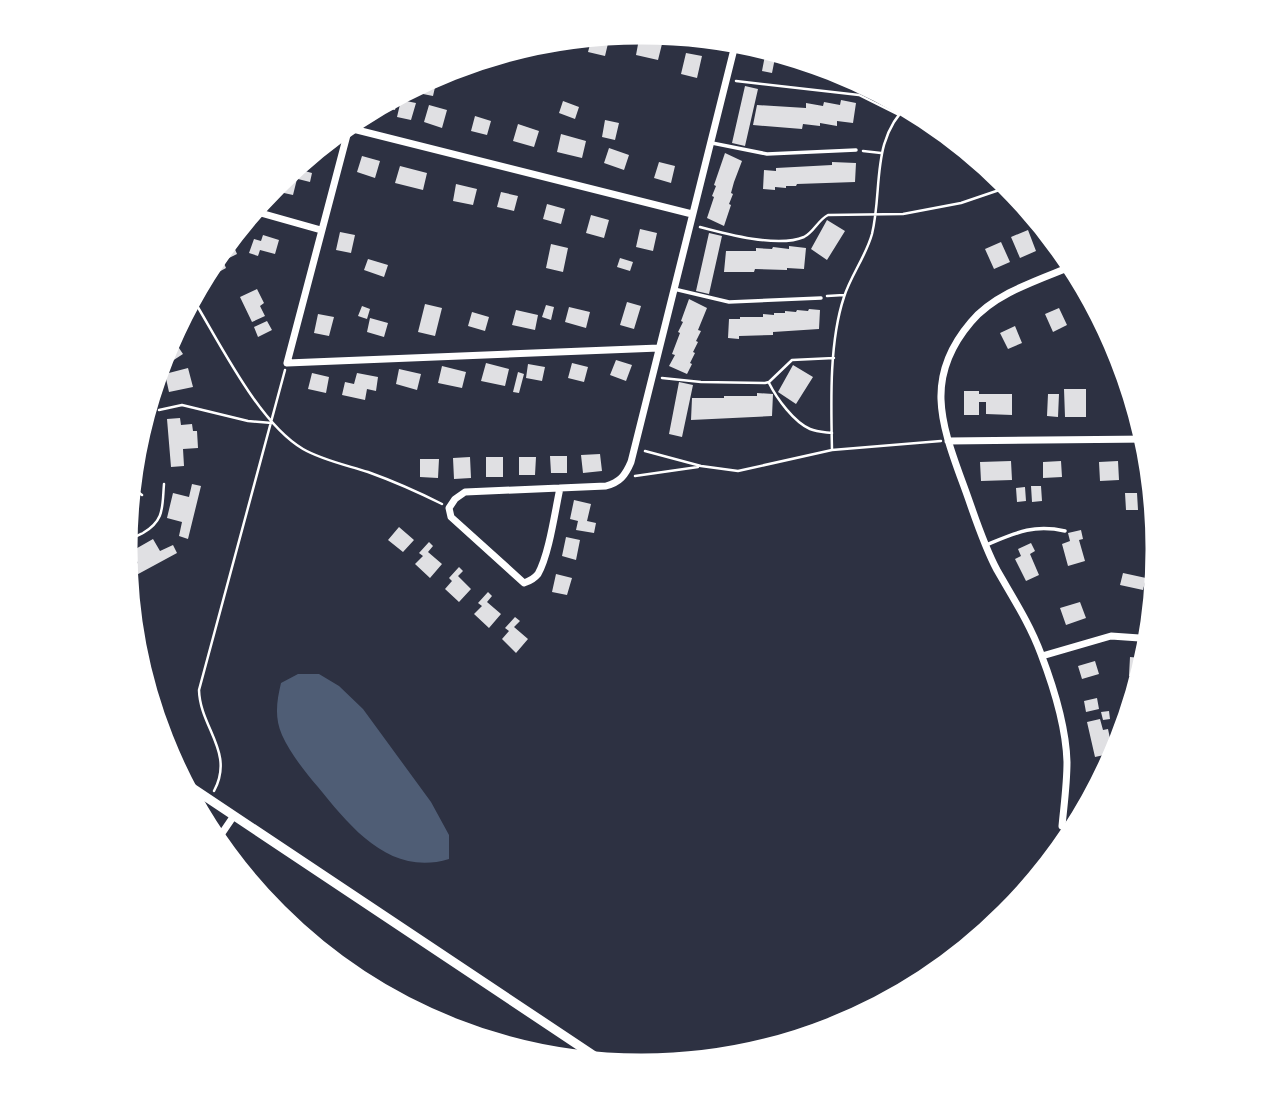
<svg xmlns="http://www.w3.org/2000/svg" width="1283" height="1098" viewBox="0 0 1283 1098" font-family="'Exo 2',sans-serif">
<style>
.water{fill:#4f5d75}
.building{fill:#e0e0e3}
.lines{fill:none;stroke-linecap:round;stroke-linejoin:round}
.path{stroke:#fff;stroke-width:2.5}
.service{stroke:#fff;stroke-width:3.5}
.minor{stroke:#fff;stroke-width:7}
.tertiary{stroke:#fff;stroke-width:9}
.rim{fill:none;stroke:#fff;stroke-width:9}
</style>
<rect width="100%" height="100%" fill="#2d3142"/>
<!-- water -->
<path class="water" d="M298,674h21l20,12 24,23 68,93 18,33v24c-58,18 -98,-31 -131,-72 -13,-15 -28,-34 -36,-52 -8,-18 -5,-35 -1,-52z"/>
<!-- building -->
<path class="building" d="M611,31l-6,25 -17,-4 5,-19z
M570,35l-2,8 -23,-5v-1z
M545,38l-3,12 -11,-2 2,-8z
M639,39l23,5 -4,16 -22,-5z
M767,45l10,3 -5,25 -10,-2z
M686,53l16,3 -5,22 -16,-4z
M426,81l10,2 -3,13 -10,-2z
M745,86l13,3 -13,57 -13,-3z
M392,94l6,2 -3,14 -19,-4 1,-4z
M401,100l15,3 -5,17 -14,-3z
M841,100l15,3 -3,20 -16,-2v5l-17,-3v3l-17,-2 -1,5 -49,-4 4,-20 49,3v-5l17,3 1,-4 16,3z
M563,101l16,6 -4,12 -16,-6z
M429,105l18,5 -5,18 -18,-6z
M475,116l16,5 -4,14 -16,-4z
M605,120l14,3 -4,17 -13,-3z
M518,124l21,7 -5,16 -21,-6z
M561,134l25,7 -4,17 -25,-6z
M609,148l20,7 -5,15 -20,-7z
M725,153l17,8 -8,21 -3,11 2,1 -4,10 2,1 -7,21 -17,-8 7,-21 -2,-1 4,-10 -2,-1z
M362,156l18,5 -5,17 -18,-6z
M659,162l16,4 -4,17 -17,-5z
M832,162l24,1 -1,19 -58,2 -1,2h-10v2l-11,-1v3l-12,-1 1,-19 12,1v-3l56,-3z
M400,166l27,7 -4,17 -28,-7z
M301,170l11,3 -2,9 -12,-3z
M284,172l8,2 -1,4 6,1 -4,16 -18,-4 4,-15z
M456,184l21,5 -4,16 -20,-4z
M501,192l17,4 -4,15 -17,-4z
M547,204l18,5 -4,15 -18,-5z
M591,215l18,5 -5,18 -18,-5z
M827,220l18,11 -18,29 -16,-11z
M1045,223l14,17 -13,6 -8,-20z
M640,229l17,4 -4,18 -17,-4z
M1028,230l8,21 -16,7 -9,-21z
M340,232l15,3 -4,18 -15,-3z
M709,233l13,3 -13,58 -13,-3z
M263,235l16,5 -4,14 -15,-4 -2,6 -9,-3 5,-14 7,2z
M231,240l6,14 -14,7 3,7 -9,5 -7,-15 10,-13z
M1001,242l9,20 -16,7 -9,-20z
M551,244l17,4 -5,24 -17,-4z
M789,246l17,2 -2,21 -17,-1v2l-32,-1 -1,3h-30l2,-21h30v-3l16,1 1,-2 16,2z
M620,258l13,4 -3,9 -13,-4z
M368,259l20,6 -4,12 -20,-7z
M257,289l7,14 -4,3 5,10 -13,6 -12,-25z
M689,299l18,9 -9,22 3,1 -5,10 2,1 -5,10 2,1 -5,10 2,1 -5,10 -18,-8 6,-11 -3,-1 8,-21 -2,-1 5,-10 -2,-1z
M627,302l14,4 -7,23 -14,-4z
M425,304l17,4 -7,28 -17,-4z
M546,305l8,2 -3,13 -9,-3z
M362,306l8,3 -3,10 -9,-3z
M569,307l21,5 -4,16 -21,-6z
M1059,308l8,17 -14,7 -8,-18z
M809,309l11,1 -1,19 -46,3v3l-34,1v3l-11,-1 1,-19h11v-2h23v-3l11,1v-2h11v-2l11,1 1,-2 11,1z
M516,310l22,5 -3,15 -23,-5z
M472,312l17,5 -4,14 -17,-5z
M318,314l16,3 -5,19 -15,-3z
M370,318l18,5 -4,14 -17,-5z
M267,321l5,9 -14,7 -4,-10z
M1015,326l7,17 -14,6 -8,-16z
M173,339l10,15 -20,13 -6,-8 3,-10z
M616,360l16,5 -6,16 -16,-6z
M486,363l23,6 -4,17 -24,-5z
M572,363l16,4 -4,15 -16,-4z
M528,364l17,3 -3,14 -16,-3z
M793,365l20,12 -17,27 -18,-12z
M442,366l24,6 -4,16 -24,-5z
M188,368l5,19 -24,5 -4,-18z
M399,369l22,5 -4,16 -21,-6z
M518,372l6,2 -5,19 -6,-1z
M312,373l17,4 -3,16 -18,-4z
M357,373l21,4 -2,14 -9,-2 -2,11 -23,-5 3,-13 9,2z
M679,382l14,3 -11,52 -13,-3z
M1064,389h22v28h-21z
M964,391h15v3h33v21l-26,-1v-12h-7v13h-15z
M757,393l16,1 -1,22 -81,4 1,-22h32v-2h33z
M1048,394h11l-1,23 -11,-1z
M1137,403h2l4,15h-6z
M142,410l7,4 -8,11 -3,-2z
M180,418l1,7 11,-1 1,7h4l1,17 -15,1 1,17 -13,1 -4,-48z
M135,431l10,7 -8,10 -5,-4z
M130,453l11,8 -7,10 -5,-4z
M600,454l2,17 -19,2 -2,-18z
M550,456h17v17h-16z
M470,457l1,21 -17,1 -1,-21z
M486,457h17v20h-17z
M519,457h17l-1,18h-16z
M420,459h19l-1,19 -18,-1z
M1011,461l1,19 -31,1 -1,-19z
M1061,461l1,16 -19,1v-16z
M1118,461l1,19 -19,1 -1,-19z
M1155,470l1,17 -10,1 -1,-17z
M192,484l9,2 -13,53 -9,-3 3,-14 -15,-4 6,-25 16,4z
M1031,486h10l1,15 -10,1z
M1025,487l1,14 -9,1 -1,-14z
M1125,493h12l1,17h-12z
M574,500l17,4 -4,17 9,2 -2,10 -18,-3 2,-9 -8,-2z
M399,527l15,13 -11,12 -15,-12z
M1081,530l2,9 -4,1 6,21 -17,5 -6,-22 8,-3 -2,-8z
M566,537l14,3 -4,20 -14,-4z
M1150,537l11,2 1,18 -16,-3z
M153,539l7,12 13,-6 4,8 -48,26 -4,-9 13,-7 -6,-12z
M429,542l4,4 -5,6 14,12 -12,14 -15,-14 8,-8 -4,-3z
M1031,543l4,8 -5,3 9,21 -13,6 -11,-22 6,-3 -3,-7z
M459,567l4,4 -5,5 13,13 -12,13 -14,-13 7,-8 -3,-3z
M1123,573l23,5 -3,12 -23,-5z
M556,574l16,4 -5,17 -15,-3z
M488,592l4,4 -5,6 14,12 -12,14 -15,-14 8,-8 -4,-3z
M1080,602l6,16 -20,7 -6,-17z
M515,617l5,4 -6,6 14,12 -12,14 -14,-14 7,-8 -4,-3z
M1130,657l20,2 -5,18 -16,-1z
M1095,661l4,13 -17,5 -4,-13z
M1097,698l2,11 -13,3 -2,-11z
M1109,711l1,8 -7,1 -2,-8z
M1100,719l3,11 5,-1 5,24 -18,4 -8,-35z
M263,904l14,10 -3,4 -11,-13z"/>
<g class="lines">
<!-- path -->
<path class="path" d="M736,81l123,14 40,20
M863,151l18,2
M700,227c26,7 78,21 104,10 10,-5 14,-17 24,-22l75,-1 58,-11 53,-18
M190,294c28,45 68,129 113,155 19,11 43,16 65,23 25,9 50,20 74,32
M827,296l17,-1
M662,378l39,4 64,1 4,-1 23,-22 42,-2
M769,383c8,16 25,39 41,46 7,3 14,3 22,4
M159,410l23,-5 66,16 24,2
M832,450c-1,-47 -3,-108 12,-153 7,-22 22,-41 28,-63 11,-45 -2,-95 37,-130
M645,451l56,15 37,5 94,-21 109,-9
M635,476l63,-9
M127,484l15,11
M121,539c9,1 14,-2 22,-6 22,-13 19,-26 21,-49
M214,791c21,-39 -14,-63 -15,-101l86,-320
M1061,855l1,-21"/>
<!-- service -->
<path class="service" d="M712,143l55,11 89,-4
M674,289l55,13 92,-4
M986,545c29,-12 47,-21 79,-14"/>
<!-- minor -->
<path class="minor" d="M716,35l20,6
M352,116l-65,247 372,-15
M349,128l343,86
M250,208l7,4 64,18
M948,441l202,-2
M560,488c-5,23 -11,67 -22,86 -4,5 -8,7 -14,9l-73,-66 -2,-9 6,-9 10,-7 141,-6c14,-4 19,-10 25,-24l106,-425
M1042,656l69,-20 43,3
M1062,826c2,-21 5,-42 5,-64 -1,-36 -13,-74 -26,-108 -11,-30 -28,-56 -44,-84 -15,-28 -24,-60 -35,-89 -22,-60 -37,-105 9,-159 25,-30 71,-43 106,-58
M214,845l19,-28"/>
<!-- tertiary -->
<path class="tertiary" d="M176,777l435,290"/>
</g>
<!-- crop -->
<path d="M0 0H1283V1098H0ZM641 40H642A508 508 0 0 1 1150 548V550A508 508 0 0 1 642 1058H641A508 508 0 0 1 133 550V548A508 508 0 0 1 641 40Z" fill="#fff" fill-rule="evenodd"/>
<path class="rim" d="M641 40H642A508 508 0 0 1 1150 548V550A508 508 0 0 1 642 1058H641A508 508 0 0 1 133 550V548A508 508 0 0 1 641 40Z"/>
</svg>
